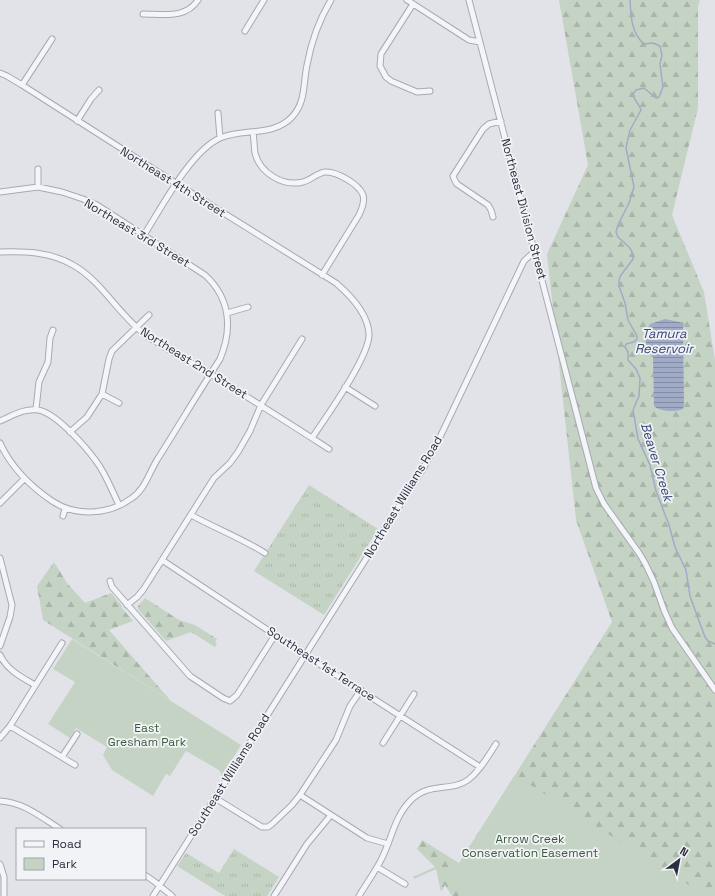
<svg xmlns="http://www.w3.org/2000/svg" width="715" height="896" viewBox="0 0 715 896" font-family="'Space Grotesk',sans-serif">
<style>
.grass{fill:url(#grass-tufts)}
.forest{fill:url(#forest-firs)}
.park{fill:#c5d3c4}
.water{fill:url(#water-rules)}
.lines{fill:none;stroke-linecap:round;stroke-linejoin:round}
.stream{stroke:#a0abc7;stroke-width:1.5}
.minor-casing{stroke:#a7a9b3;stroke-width:7}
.minor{stroke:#f4f5f8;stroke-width:5}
.labels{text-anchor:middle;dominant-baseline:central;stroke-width:3.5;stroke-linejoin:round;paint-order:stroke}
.street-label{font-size:12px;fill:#2b2f40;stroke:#f2f3f7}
.park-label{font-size:12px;fill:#395b3a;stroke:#f2f3f7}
.water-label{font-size:13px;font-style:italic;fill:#384672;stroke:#f2f3f7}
</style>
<defs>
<pattern id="grass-tufts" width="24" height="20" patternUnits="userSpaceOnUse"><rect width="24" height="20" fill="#c5d3c4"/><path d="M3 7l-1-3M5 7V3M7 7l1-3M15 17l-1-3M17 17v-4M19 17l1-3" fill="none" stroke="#a9b5a9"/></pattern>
<pattern id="forest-firs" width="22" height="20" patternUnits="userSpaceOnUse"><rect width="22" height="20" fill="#c5d3c4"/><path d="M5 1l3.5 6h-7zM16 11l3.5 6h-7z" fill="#a9b5a9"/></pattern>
<pattern id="water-rules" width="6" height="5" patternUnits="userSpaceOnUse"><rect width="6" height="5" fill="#a0abc7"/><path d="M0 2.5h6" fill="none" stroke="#838ca3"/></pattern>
</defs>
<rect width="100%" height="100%" fill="#e2e3e9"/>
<!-- grass -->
<path class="grass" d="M309,485l69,44 -54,86 -70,-44z
M234,849l45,28 -12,19h-42l-48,-30 9,-13 33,20z"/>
<!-- forest -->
<path class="forest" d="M559,0h141l-2,7v101l-26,107 32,77 11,68v536h-263l-7,-11 -4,7 -5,-23 -22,10 -1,-2 22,-10 -18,-18 5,-9 37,23 153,-241 -36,-102 -29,-266 41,-89z
M54,562l13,21 18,20 26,-10 11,13 -1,1 12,14 -24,9 62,71 -128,-81 -6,-34z
M145,598l34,22 16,5 22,14 -2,3 2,1 -2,4 -24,-15 -25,9 -28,-32v-3z"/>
<!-- park -->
<path class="park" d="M72,639l169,106 -20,32v-4l-2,-3 -33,-19 -16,25 -4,-2 -13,22 -41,-26 -9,-15 4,-8 -31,-19 -6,10 -22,-14 27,-42 -22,-13z
M515,775l191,121h-235l-23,-15z"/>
<!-- water -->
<path class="water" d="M665,319l19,4 -1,5 1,77 -1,4c-7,3 -23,3 -29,-3l-1,-49 -2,-4 -4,-2 -2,-17 5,-10z"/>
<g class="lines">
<!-- stream -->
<path class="stream" d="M630,0c1,16 1,33 14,44l9,-1 7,3 2,9 -2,9 3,23 -4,10 -3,1 -12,-10 -8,2 -3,4c1,7 6,9 8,16l-11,20 -4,18 8,39 -5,16 -11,22 -2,7 2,5 12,11 3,6v5l-12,16 -2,5v6l6,17 3,17 9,16v3l-3,3 -8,2 -1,3 3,5v8l8,9 4,9 -1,18 -6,14 5,29 12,26 6,26 13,34 6,22 11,23 4,26 5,14 10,27 3,4 7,3"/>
<defs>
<path id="minor" d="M407,0l62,40 11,2
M469,0l127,488 8,16 35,49 6,10 9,19 10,28 8,18 43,62
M413,4l-32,50 -1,12 6,11 5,4 26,11 13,-1
M143,14c20,0 43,5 55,-14
M245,31l19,-31
M0,73l7,3 15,9 155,99 159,99c14,12 32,30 33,51 1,22 -43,83 -57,104
M22,85l30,-46
M218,113l2,25
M77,121l14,-22 8,-9
M253,132c1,6 1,14 2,21 5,20 28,34 48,29 8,-2 14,-9 22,-10 11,-1 34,12 38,23 2,7 -1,14 -4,20l-37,60
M38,187v-18
M0,192l38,-5 24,5 21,7 14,6 108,70c25,23 28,53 15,84 -22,34 -42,68 -63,101 -8,13 -12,29 -25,38 -23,17 -56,19 -80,3 -22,-15 -41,-34 -52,-58
M493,217l-2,-7 -3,-5 -31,-21 -2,-3 -2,-5 30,-47 6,-5 12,-3
M144,235c18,-28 46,-83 76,-97 24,-10 53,-1 72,-21 14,-15 11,-33 15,-52 4,-22 12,-45 24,-65
M0,252c25,-1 51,0 73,13 30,17 46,51 74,71 21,14 43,26 65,39 39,24 78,49 117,74
M227,313l21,-6
M345,387l30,19
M102,394l17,9
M36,409l3,-27 9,-20 2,-24 3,-8
M0,421c12,-5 24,-13 38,-11 17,2 48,37 58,51 10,13 16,30 23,44
M70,432l17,-15 15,-23 7,-35 3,-8 37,-36
M0,503l24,-24
M191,515c24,13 50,23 74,38
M63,516l2,-7
M0,558l12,47 -2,12 -10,29
M162,560l151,100 167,107
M110,581l2,6 78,89 33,22 7,3 7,-6 38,-60
M127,605l10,-8 6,-7 71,-112 16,-15 8,-11 12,-21 11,-26 41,-66
M0,655c7,15 21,22 35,30
M10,726l65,39
M0,738l10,-12 52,-83
M383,743l31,-49
M62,757l15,-23
M300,795l67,43 21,6
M215,798l47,29h6l4,-3 20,-19 8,-10 36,-55 14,-34 11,-16
M0,801c23,1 41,16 60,28
M0,864l4,13v19
M377,867l28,17
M145,875l10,7 17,14
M153,896l271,-429 16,-30 84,-176 11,-10
M274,896l33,-52 24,-29
M359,896c7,-12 16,-24 22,-36 11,-21 13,-43 30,-60 18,-18 40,-8 57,-20 12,-9 20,-24 28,-36"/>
</defs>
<!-- minor casing -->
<use href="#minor" class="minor-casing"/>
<!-- minor -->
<use href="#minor" class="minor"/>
</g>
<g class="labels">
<!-- street labels -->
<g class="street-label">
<text transform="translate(173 182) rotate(32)">Northeast 4th Street</text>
<text transform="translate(524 209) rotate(75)">Northeast Division Street</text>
<text transform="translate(137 233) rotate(31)">Northeast 3rd Street</text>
<text transform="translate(194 363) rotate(32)">Northeast 2nd Street</text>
<text transform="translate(403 497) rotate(-59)">Northeast Williams Road</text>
<text transform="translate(321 664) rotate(33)">Southeast 1st Terrace</text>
<text transform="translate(229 775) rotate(-58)">Southeast Williams Road</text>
</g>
<!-- park labels -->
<g class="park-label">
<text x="147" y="728">East<tspan x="147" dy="14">Gresham Park</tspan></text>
<text x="530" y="839">Arrow Creek<tspan x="530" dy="14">Conservation Easement</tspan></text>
</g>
<!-- water labels -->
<g class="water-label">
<text x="664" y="333">Tamura<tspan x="664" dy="15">Reservoir</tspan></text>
<text transform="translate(657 462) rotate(73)">Beaver Creek</text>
</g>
</g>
<!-- legend -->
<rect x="16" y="828" width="130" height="52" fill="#f2f3f7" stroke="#a2a5ae"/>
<rect x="24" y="841" width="20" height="6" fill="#f4f5f8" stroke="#a2a5ae"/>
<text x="52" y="848" font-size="12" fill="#2b2f40">Road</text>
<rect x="24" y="858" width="20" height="12" fill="#c5d3c4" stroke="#a2a5ae"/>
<text x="52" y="868" font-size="12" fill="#2b2f40">Park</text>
<!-- north arrow -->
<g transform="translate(679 860) rotate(32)" stroke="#f2f3f7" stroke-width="3" paint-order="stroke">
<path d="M0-3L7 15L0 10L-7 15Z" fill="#2b2f40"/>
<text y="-6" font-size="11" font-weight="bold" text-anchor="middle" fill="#2b2f40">N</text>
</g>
</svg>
